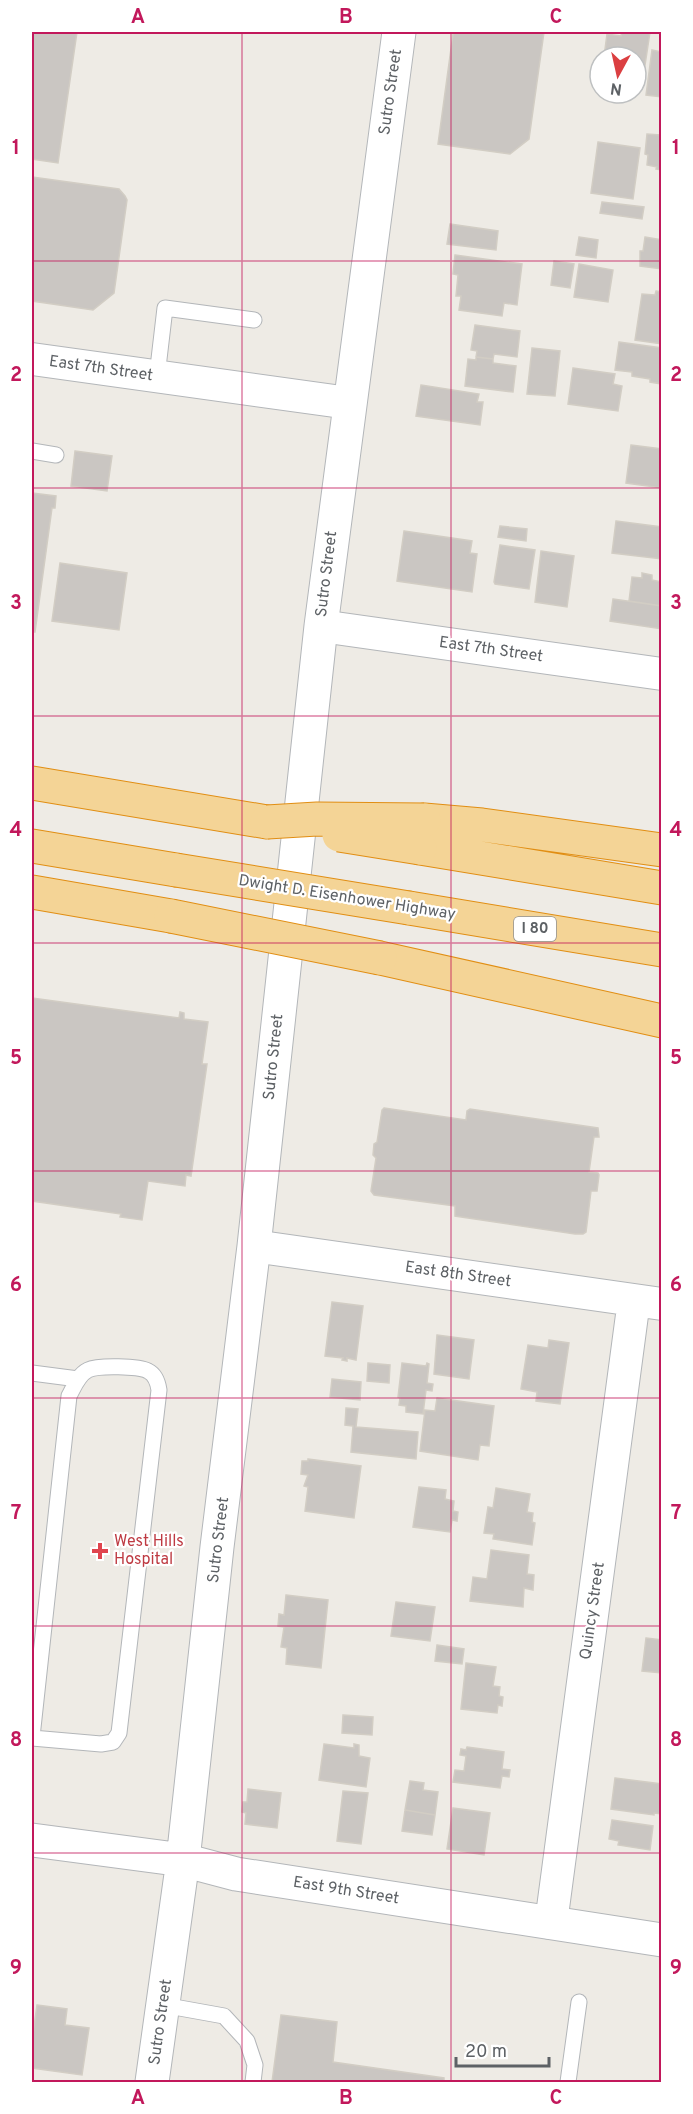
<svg xmlns="http://www.w3.org/2000/svg" width="693" height="2114" viewBox="0 0 693 2114" font-family="Overpass,sans-serif">
<style>
.building{fill:#cac6c2;stroke:#d2cdc4;stroke-width:1.5}
.lines{fill:none;stroke-linecap:round;stroke-linejoin:round}
.service-casing{stroke:#b3b6b9;stroke-width:17}
.minor-casing{stroke:#b3b6b9;stroke-width:34}
.tertiary-casing{stroke:#b3b6b9;stroke-width:35}
.motorway-casing{stroke:#e18e13;stroke-width:35}
.service{stroke:#fff;stroke-width:15}
.minor{stroke:#fff;stroke-width:32}
.tertiary{stroke:#fff;stroke-width:33}
.motorway{stroke:#f4d496;stroke-width:33}
.motorway-bridge-casing{stroke:#e18e13;stroke-width:35;stroke-linecap:butt}
.motorway-bridge{stroke:#f4d496;stroke-width:33}
.grid{fill:none;stroke:#c2185b;stroke-width:1.5;stroke-opacity:0.55}
.health-dot{fill:#e0444e;stroke:#fff;stroke-width:2}
.labels{text-anchor:middle;dominant-baseline:central;stroke-width:4.5;stroke-linejoin:round;paint-order:stroke}
.shield{fill:#fff;stroke:#8e9093;stroke-width:1.5}
.shield-label{font-size:15px;font-weight:bold;fill:#5d6165}
.street-label{font-size:16px;fill:#5d6165;stroke:#fff}
.health-label{font-size:16px;fill:#be3a42;stroke:#fff;text-anchor:start}
.neatline{fill:none;stroke:#c2185b;stroke-width:2}
.grid-label{font-size:20px;text-anchor:middle;font-weight:bold;fill:#c2185b}
</style>
<rect width="100%" height="100%" fill="#eeebe5"/>
<!-- building -->
<path class="building" d="M32,32h45l-19,131 -26,-4z
M457,32h87l-15,107 -19,15 -72,-10 15,-110z
M622,32h28l-8,53 -6,-1v-27h-32l3,-23 14,2z
M652,50l10,2v45l-16,-2z
M661,132h1v38l-6,-1 1,-2 -10,-2 1,-10 -3,-1 2,-20 14,1z
M598,142l42,6 -7,51 -42,-6z
M32,177l87,12 6,7 2,4 -13,93 -21,17 -61,-9z
M602,202l42,5 -2,12 -42,-6z
M450,224l48,7 -2,19 -49,-6z
M579,237l19,3 -2,18 -20,-3z
M645,237l17,3v29l-22,-3v-15h3z
M455,255l67,9 -5,41 -13,-2 -2,13 -43,-6 2,-14h-5l2,-21 -5,-1z
M554,261l20,3 -4,24 -19,-3z
M579,264l34,6 -5,32 -34,-5z
M656,291l6,1v52l-27,-4 7,-46 13,1z
M475,325l45,6 -3,26 -23,-3 -1,5 -17,-2 1,-6 -6,-1z
M619,342l43,6v36l-12,-2v-3l-18,-3v-4l-17,-2z
M532,348l28,3 -5,45 -28,-2z
M476,357l17,2v4l23,3 -3,26 -48,-6 3,-27 8,1z
M573,368l42,6 -2,10 9,2 -4,25 -50,-7z
M421,385l58,9 -2,8h6l-3,23 -64,-9z
M631,445l31,4v39l-36,-5z
M75,451l37,5 -5,35 -36,-5z
M32,493l24,3 -1,12h-3l-17,124h-3z
M616,521l46,6v32l-50,-6z
M500,526l27,3 -1,12 -28,-4z
M404,531l68,10 -2,12 7,1 -5,38 -75,-11z
M500,545l35,5 -6,39 -34,-5 -1,-2z
M541,551l33,5 -7,51 -32,-5z
M60,563l67,10 -8,57 -67,-9z
M642,573l10,2v5l10,2v24l-33,-5 3,-24 10,1z
M613,599l49,7v23l-52,-8z
M32,998l147,20 1,-6 4,1v6l24,3 -6,42h5l-16,112 -5,-1 -1,11 -37,-5 -6,39 -22,-3 1,-3 -89,-13z
M384,1108l82,12 1,-9 3,-2 128,19 1,9h-5l-5,35 9,1 1,2 -2,16h-6l-5,41 -3,2h-8l-120,-18v-10l-81,-11 -3,-4 5,-33 -3,-3 1,-11 3,-2 5,-32z
M332,1302l31,4 -7,54 -9,-2v3l-5,-1 1,-2 -18,-2z
M437,1335l37,5 -5,39 -35,-5z
M549,1340l20,3 -9,61 -24,-3 1,-9 -16,-3 7,-44 20,3z
M368,1363l22,2 -1,18 -22,-2z
M402,1363l24,3 1,-3 2,1 -2,19 6,1 -1,7 -6,-1 -3,24 -17,-2v-6l-7,-1 1,-7 -2,-1z
M332,1379l29,3 -1,18 -30,-3z
M437,1398l57,8 -5,40 -9,-1 -2,15 -58,-9 5,-41 10,1z
M346,1408l12,1 -2,18 62,5 -2,27 -65,-7 2,-26 -8,-1z
M308,1459l53,7 -7,52 -49,-7 3,-24 -4,-1 4,-11 -7,-1 1,-13h6z
M419,1487l27,3 -1,9 9,2 -1,10 5,1 -1,9 -5,-1 -2,12 -37,-5z
M496,1488l34,6 -3,18 6,1 -1,9 3,1 -3,22 -39,-6 1,-5 -10,-1 4,-26 5,1z
M491,1550l38,5 -2,19 7,1 -1,15 -9,-2 -1,19 -53,-6 3,-24 14,2z
M286,1595l42,5 -7,68 -35,-4 1,-16 -6,-1 3,-20 -6,-1 1,-12 5,1z
M396,1602l39,5 -5,34 -39,-5z
M646,1638l16,2v33l-20,-2z
M437,1645l27,4 -2,15 -27,-3z
M466,1663l30,4 -3,19 7,1 -1,9 4,1 -1,9 -4,-1 -1,8 -36,-4z
M343,1715l30,2 -1,18 -30,-2z
M324,1744l30,4v-4l5,1v11l11,2 -4,29 -47,-7z
M467,1747l37,5 -2,17 8,1 -1,7 -7,-1 -2,12 -47,-6 2,-12 9,1 2,-15 -6,-1 1,-6 5,1z
M615,1778l47,6v30l-8,-1v2l-43,-6z
M410,1781l14,2 -1,7 15,2 -3,23 -30,-5z
M248,1789l33,4 -4,35 -32,-4 1,-11 -4,-1 1,-10h4z
M343,1791l25,2 -7,51 -24,-3z
M453,1808l37,5 -6,42 -37,-6z
M405,1810l30,5 -3,20 -30,-4z
M612,1820l41,6 -3,24 -32,-5 1,-4 -10,-2z
M37,2005l30,4 -2,16 24,3 -7,47 -50,-7v-27z
M281,2015l56,7 -4,40 111,16v4h-172z"/>
<g class="lines">
<defs>
<path id="service" d="M157,376l8,-68 89,12
M32,451l24,4
M32,1373l46,6
M32,1737l37,-341c5,-9 9,-21 19,-26 10,-5 51,-4 60,1 8,4 10,12 11,19l-40,343 -6,9 -12,2 -69,-6
M163,2005l61,11 23,25 8,24 -2,17
M568,2082l11,-80"/>
<path id="minor" d="M32,359l317,44
M321,626l341,48
M254,1246l408,58
M551,1923l83,-623"/>
<path id="tertiary" d="M32,1840l151,20 53,14 426,66
M152,2082l31,-222 34,-313 37,-301 67,-620 78,-594"/>
<path id="motorway" d="M32,783l235,39
M424,820l58,5 180,25
M32,846l144,24
M420,848l242,40
M32,892l139,24
M409,908l253,42
M380,958l282,63"/>
</defs>
<!-- service casing -->
<use href="#service" class="service-casing"/>
<!-- minor casing -->
<use href="#minor" class="minor-casing"/>
<!-- tertiary casing -->
<use href="#tertiary" class="tertiary-casing"/>
<!-- motorway casing -->
<use href="#motorway" class="motorway-casing"/>
<!-- service -->
<use href="#service" class="service"/>
<!-- minor -->
<use href="#minor" class="minor"/>
<!-- tertiary -->
<use href="#tertiary" class="tertiary"/>
<!-- motorway -->
<use href="#motorway" class="motorway"/>
<defs>
<path id="motorway-bridge" d="M267,822l50,-3 107,1
M339,835l81,13
M176,870l233,38
M171,916l209,42"/>
</defs>
<!-- motorway-bridge casing -->
<use href="#motorway-bridge" class="motorway-bridge-casing"/>
<!-- motorway-bridge -->
<use href="#motorway-bridge" class="motorway-bridge"/>
</g>
<!-- grid -->
<path class="grid" d="M242,32v2050M451,32v2050M32,261h630M32,488h630M32,716h630M32,943h630M32,1171h630M32,1398h630M32,1626h630M32,1853h630"/>
<!-- markers -->
<path class="health-dot" d="M97 1542h6v6h6v6h-6v6h-6v-6h-6v-6h6z"/>
<g class="labels">
<!-- shield labels -->
<rect class="shield" x="514" y="917" width="42" height="24" rx="4.5"/>
<g class="shield-label">
<text x="535" y="929">I 80</text>
</g>
<!-- street labels -->
<g class="street-label">
<text transform="translate(391 92) rotate(-82)">Sutro Street</text>
<text transform="translate(101 369) rotate(8)">East 7th Street</text>
<text transform="translate(327 574) rotate(-83)">Sutro Street</text>
<text transform="translate(491 650) rotate(8)">East 7th Street</text>
<text transform="translate(347 898) rotate(9)">Dwight D. Eisenhower Highway</text>
<text transform="translate(274 1057) rotate(-84)">Sutro Street</text>
<text transform="translate(458 1275) rotate(8)">East 8th Street</text>
<text transform="translate(219 1540) rotate(-83)">Sutro Street</text>
<text transform="translate(593 1611) rotate(-82)">Quincy Street</text>
<text transform="translate(346 1891) rotate(9)">East 9th Street</text>
<text transform="translate(161 2022) rotate(-82)">Sutro Street</text>
</g>
<!-- health labels -->
<g class="health-label">
<text x="114" y="1542">West Hills<tspan x="114" dy="18">Hospital</tspan></text>
</g>
</g>
<!-- border -->
<rect width="693" height="2114" fill="none" stroke="#ffffff" stroke-width="66"/>
<!-- north arrow -->
<g transform="translate(618 75) rotate(188)"><circle r="28" fill="#ffffff" stroke="#bec0c1" stroke-width="1.5"/>
<path d="M0-4.5L10 22L0 15L-10 22Z" fill="#db3f41"/>
<text y="-9" font-size="16" font-weight="bold" text-anchor="middle" fill="#5d6165">N</text>
</g>
<!-- scale -->
<path d="M456 2057v9h93v-9" fill="none" stroke="#5d6165" stroke-width="3"/>
<text x="465" y="2057" font-size="18" fill="#5d6165" stroke="#ffffff" stroke-width="4.5" paint-order="stroke">20 m</text>
<rect x="33" y="33" width="627" height="2048" class="neatline"/>
<g class="grid-label">
<text x="138" y="23">A</text>
<text x="346" y="23">B</text>
<text x="556" y="23">C</text>
<text x="16" y="154">1</text>
<text x="676" y="154">1</text>
<text x="16" y="381">2</text>
<text x="676" y="381">2</text>
<text x="16" y="609">3</text>
<text x="676" y="609">3</text>
<text x="16" y="836">4</text>
<text x="676" y="836">4</text>
<text x="16" y="1064">5</text>
<text x="676" y="1064">5</text>
<text x="16" y="1291">6</text>
<text x="676" y="1291">6</text>
<text x="16" y="1519">7</text>
<text x="676" y="1519">7</text>
<text x="16" y="1746">8</text>
<text x="676" y="1746">8</text>
<text x="16" y="1974">9</text>
<text x="676" y="1974">9</text>
<text x="138" y="2104">A</text>
<text x="346" y="2104">B</text>
<text x="556" y="2104">C</text>
</g>
</svg>
